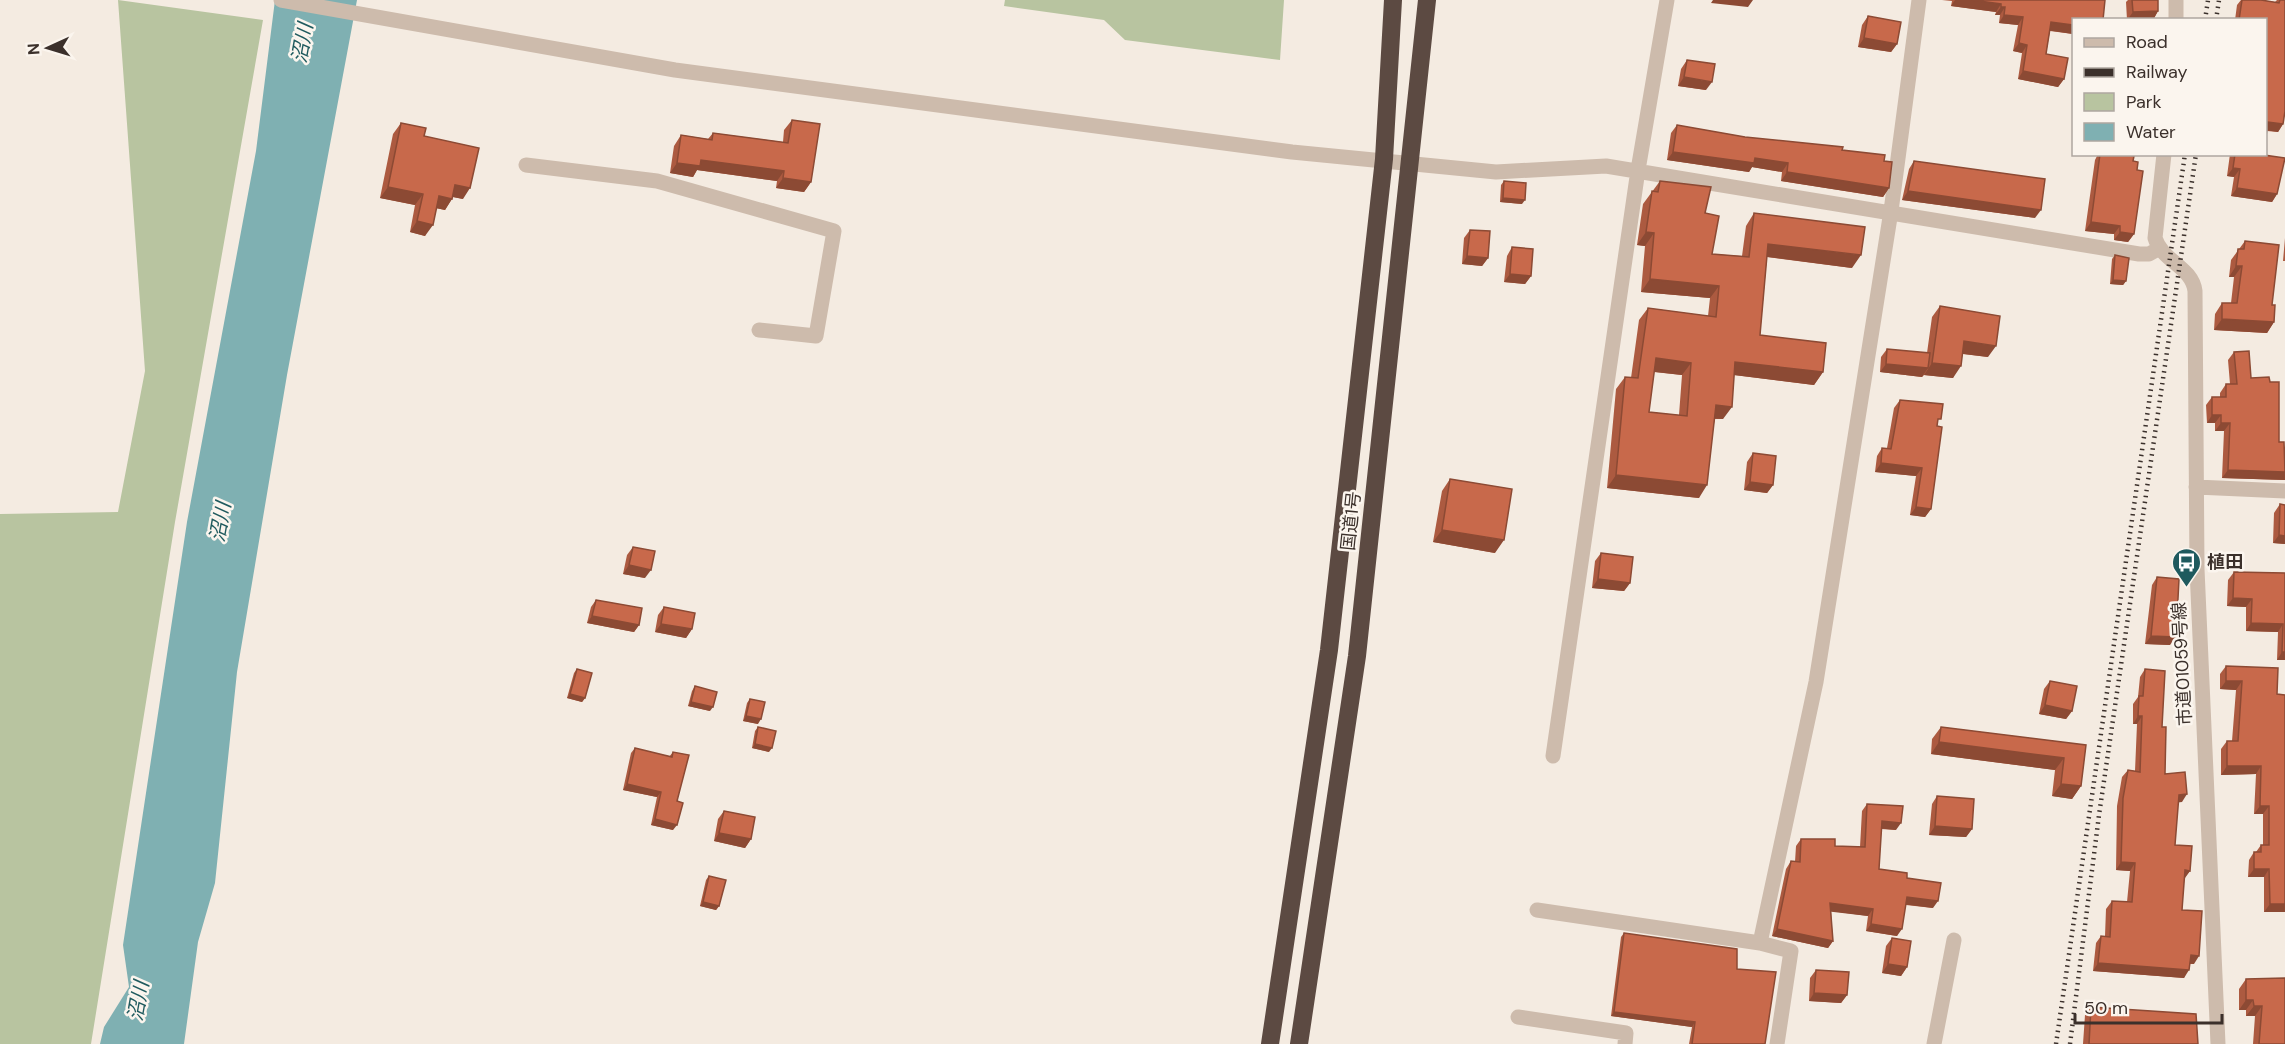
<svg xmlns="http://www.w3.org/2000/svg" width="2285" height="1044" viewBox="0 0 2285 1044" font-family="'DM Sans','Noto Sans JP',sans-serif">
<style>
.green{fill:#b8c4a0}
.water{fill:#7fb0b2}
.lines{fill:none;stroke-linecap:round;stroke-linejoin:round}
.minor{stroke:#cdbbac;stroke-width:15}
.highway{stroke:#5c4a42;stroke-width:18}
.rail{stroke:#3b302b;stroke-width:4.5;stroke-dasharray:1.5 4.5;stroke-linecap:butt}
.wall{fill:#ac5a40;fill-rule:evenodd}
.shaded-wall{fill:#8c4a34}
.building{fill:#c8694b;stroke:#8c4a34;stroke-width:1.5;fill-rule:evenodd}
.labels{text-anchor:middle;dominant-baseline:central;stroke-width:5;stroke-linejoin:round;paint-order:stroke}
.street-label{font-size:18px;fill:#3b302b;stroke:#fbf5ee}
.poi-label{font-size:18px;font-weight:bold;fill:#3b302b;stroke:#fbf5ee;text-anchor:start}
.water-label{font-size:20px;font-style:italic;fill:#1f5a5e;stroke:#fbf5ee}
</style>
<rect width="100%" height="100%" fill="#f4ebe1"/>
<!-- green -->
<path class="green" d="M118,0l145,20 -88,502 -84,522h-91v-530l118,-2 27,-141z
M1005,0h279l-4,60 -155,-20 -21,-20 -100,-14z"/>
<!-- water -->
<path class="water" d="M275,0h82l-70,375 -50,297 -22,211 -17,59 -14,102h-84l4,-17 25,-40 -6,-42 64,-423 69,-371z"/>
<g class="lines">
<!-- minor -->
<path class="minor" d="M281,0l394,70 617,82 204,20 110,-6 533,88h10l9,-5
M2176,20v-20
M2164,154l-9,84c7,23 37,29 40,53l2,278 21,475
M526,165l131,16 177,50 -18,105 -57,-6
M2196,487l89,4
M1553,756l85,-586 29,-170
M1537,910l223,33
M1518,1017l108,16 -1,11
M1777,1044l14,-93 -31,-8 56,-261 75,-471 28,-211
M1934,1044l20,-104"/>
<!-- highway -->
<path class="highway" d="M1270,1044l59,-394 55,-491 9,-159
M1299,1044l58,-388 70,-656"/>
<!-- rail -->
<path class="rail" d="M2205,20l3,-20
M2216,20l3,-20
M2056,1044l129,-890
M2070,1044l29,-229 97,-661"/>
</g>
<!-- wall -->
<path class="wall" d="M1942,0h163l-32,20v14l-23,-3 -4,23 18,25 -6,8 -40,-8 4,-26 -9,-2 5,-26 -19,-2 1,-8h-5l1,-3 -45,-6 1,-5z
M2128,0h30v11l-5,9h-26l-1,-18z
M2241,0h20l14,2 2,-2h8l-2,124 -5,8 -11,-1 -2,-111h-30l2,-15z
M1868,16l29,28 -6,8 -33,-5 4,-22z
M2073,45v30h-1z
M1687,60l19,30 -28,-4 3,-17z
M792,120l19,62 -7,10 -28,-4 1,-7 -80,-11 -4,7 -23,-4 4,-27 7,-11 27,4 5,-6 70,9 1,-12z
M401,123l23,13 39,63 -10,-2 -8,13 -9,-2 -11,28 -15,-4 5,-27 -35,-7 13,-64z
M1677,125l68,12 97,13 42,11 5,27 -6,9 -102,-16 1,-9 -30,-5 -3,5 -82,-12 4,-27z
M2098,154h28l7,7 4,9 -3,64 -6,8 -14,-2v-6l-29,-3 10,-71z
M2230,154h34l13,40 -5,8 -41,-6 3,-19 -7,-1z
M1914,161l121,57 -133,-18 7,-31z
M1504,181l18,23 -22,-2 1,-17z
M1660,181l45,32 7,41 30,2 4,-30 8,-13 98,55 -85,-11 -7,78 63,37 -9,13 -80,-10 -11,44h-8l-16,79 -92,-10 9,-99 9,-12 6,1 8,-58 9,-12 60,8 2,-18 -69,-6 4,-46 -8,-1 6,-41zM1654,372l28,3 -3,40 -30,-3z
M1470,230l18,28 -6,8 -20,-2 2,-26z
M2285,238v23h-2z
M2245,241l27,64 2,17 -7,11 -53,-3 1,-16 7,-11h9l3,-26h-5l2,-17z
M1512,247l19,29 -6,8 -21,-2 3,-26z
M2115,255l11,26 -3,4 -13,-1 2,-25z
M1940,306l48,51 -25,-3 -10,24 -29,-3 -2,2 -42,-5 1,-15 6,-8 40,4 5,-36z
M2234,352l17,26 28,64 6,5v33l-63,-2 2,-47h-9v-8h-8l-1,-18 6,-8h8v-4l6,-9h4l-2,-24z
M1900,400l37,25 -6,84 -6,8 -15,-2 6,-39 -41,-4 2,-16 5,-8h5l7,-40z
M1753,453l20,32 -6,8 -23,-3 3,-28z
M1450,479l45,74 -62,-11 9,-51z
M2280,504l5,1v39l-12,-1 1,-30z
M633,547l12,31 -22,-4 4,-19z
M1601,553l29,30 -6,8 -32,-3 3,-27z
M2234,572l51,1v87h-8l1,-28 -32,-1v-24l-19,-1 1,-26z
M2157,577l13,68 -25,-1 7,-59z
M596,600l43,25 -5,7 -47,-9 4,-16z
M664,607l28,22 -6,9 -31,-6 3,-17z
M2226,666l51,28 8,1v217h-21v-35h-16l1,-17 5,-8h2l5,-7h2v-31h-9l2,-40 -35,1v-26l6,-8h5l4,-51 -16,-1v-15z
M577,669l8,29 -3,4 -15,-4 7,-25z
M2145,669l17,58 3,47 17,28h-4l-3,43 15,26 -6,7 -2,32 12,54h-4l-6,14 -91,-7 3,-28 5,-7h4l1,-27 6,-8 15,1 3,-31 -14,-1 1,-64 5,-29 6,-7 7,1 2,-47h-4v-20l5,-7 2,-20z
M2050,681l22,30 -6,8 -27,-5 5,-25z
M695,686l15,25 -22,-5 4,-15z
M750,699l8,25 -15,-3 4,-18z
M758,727l11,25 -17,-4 3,-17z
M1941,727l145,18 -5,41 -9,13 -20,-3 3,-26 -124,-16 1,-15z
M635,748l34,9 4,-5 4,49 -4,29 -22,-5 6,-28 -34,-7 8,-37z
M1937,796l35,33 -6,8 -37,-2 3,-31z
M1867,804l29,26 -15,-1 -2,40 28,9 26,30 -27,-3 -9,31 -31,-5 2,-15 -37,-5 2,30 -5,7 -56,-12 14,-67 5,-8 4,1 1,-16 5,-7 34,7 25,1 2,-36z
M724,811l27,28 -6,9 -31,-7 4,-22z
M709,876l10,30 -3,4 -16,-4 6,-26z
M1624,933l113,36 28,75h-76l3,-17 -81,-11 10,-79z
M1892,938l15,29 -6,9 -19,-3 4,-27z
M1816,970l31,25 -6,8 -32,-2 1,-23z
M2246,979l39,65h-32l2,-28h-9v-6h-7v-21z
M2091,1007l107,37h-115l2,-29z"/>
<!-- shaded-wall -->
<path class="shaded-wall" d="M1713,0h40l-5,7 -37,-4z
M1955,0h17l29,4 -5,8 -45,-6z
M2001,7h4l-5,8h-5z
M2158,11l-5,9h-26l6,-8z
M2004,15l19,2 -5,8 -19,-2z
M2051,22l22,3v9l-27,-4z
M1864,38l33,6 -6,8 -33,-5z
M2019,43l8,2 -5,8 -9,-2z
M2023,71l41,8 -6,8 -40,-8z
M1684,77l28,5 -6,8 -28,-4z
M2268,122l15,2 -5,8 -13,-2z
M1673,152l82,6 33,5 -6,9 -30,-5 -3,5 -82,-12z
M701,160l83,11 -7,10 -80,-11 -4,7 -23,-4 7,-10z
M2233,168l7,1 -6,8 -7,-1z
M1787,172l102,16 -6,9 -102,-16z
M783,178l28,4 -7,10 -28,-4z
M455,185l15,3 -7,11 -15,-3z
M388,187l35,7 -8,11 -35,-7z
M2237,188l40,6 -5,8 -41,-6z
M1908,191l133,19 -6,8 -133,-18z
M439,196l13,3 -7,11 -14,-3z
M1503,198l22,2 -3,4 -22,-2z
M417,221l16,4 -8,11 -15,-4z
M2091,222l29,4 -6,8 -29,-3z
M1646,232l8,1 -9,13 -8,-1z
M2120,232l14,2 -6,8 -14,-2z
M1768,244l93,11 -9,13 -92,-12z
M1467,256l21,2 -6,8 -20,-2z
M2236,266h6l-8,11h-5z
M1510,274l21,2 -6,8 -21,-2z
M1650,279l69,7 -9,12 -69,-6z
M2113,280l13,1 -3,4 -13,-1z
M2222,319l52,3 -7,11 -53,-3z
M1964,341l32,5 -8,11 -32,-4z
M1656,358l35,5 -9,12 -35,-4z
M1735,362l88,10 -9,13 -88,-11z
M1932,363l29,3 -8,12 -29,-3z
M1886,364l42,4 -6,9 -42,-5z
M1716,405l16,2 -9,12 -16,-1z
M2212,415h9l-6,8h-8z
M2221,423h9l-6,8h-9z
M1881,463l41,5 -6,8 -41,-4z
M2228,470l57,2v8l-63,-2z
M1616,475l91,10 -8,13 -92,-10z
M1750,482l23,3 -6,8 -23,-3z
M1916,507l15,2 -6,8 -15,-2z
M1442,530l62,10 -9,13 -62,-11z
M2279,535l6,1v8l-12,-1z
M629,565l22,5 -6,8 -22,-4z
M1598,579l32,4 -6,8 -32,-3z
M2233,598l19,1 -6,8 -19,-1z
M592,616l47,9 -5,7 -47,-9z
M2251,623l32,1 -5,8 -32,-1z
M661,624l31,5 -6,9 -31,-6z
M2151,636l25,1 -6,8 -25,-1z
M2282,652h3v8h-8z
M2226,681h16l-6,9 -16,-1z
M570,694l15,4 -3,4 -15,-4z
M691,702l22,5 -3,4 -22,-5z
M2045,705l27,6 -6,8 -27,-5z
M746,716l15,3 -3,5 -15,-3z
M2138,716h4l-5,8h-4z
M1939,742l125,16 -9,12 -124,-16z
M755,744l17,4 -3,4 -17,-4z
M2227,766h34l-5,8 -35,1z
M627,784l34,8 -4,5 -34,-7z
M2061,784l20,2 -9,13 -20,-3z
M2187,794l-5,8 -9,1 6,-8z
M2260,806h9l-6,8h-9z
M655,819l22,6 -4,5 -22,-5z
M1882,821l19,2 -5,7 -20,-2z
M1935,826l37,3 -6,8 -37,-2z
M719,833l32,6 -6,9 -31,-7z
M2121,862l14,1 -5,8 -14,-1z
M2254,869h15l-5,8h-16z
M2185,870l5,1 -5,7h-6z
M1907,897l31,4 -5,7 -31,-4z
M703,902l16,4 -3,4 -16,-4z
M1830,903l43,6 -5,7 -43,-5z
M2270,904h15v8h-21z
M1871,924l31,5 -5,7 -31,-5z
M1777,929l56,12 -5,7 -56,-12z
M2191,955l8,1 -5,8 -9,-1z
M2098,963l91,7 -5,8 -91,-7z
M1888,964l19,3 -6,9 -19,-3z
M1814,993l33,2 -6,8 -32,-2z
M2246,1000h7l-7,10h-7z
M2254,1006h8l-7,10h-9z
M1614,1012l81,10 -3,5 -81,-11z"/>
<!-- building -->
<path class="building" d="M1972,0h133l-2,20h-30v5l-22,-3 -5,32 22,4 -4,21 -41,-8 4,-26 -8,-2 4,-26 -19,-2 1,-8h-4v-3z
M2132,0h26v11l-25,1z
M2242,0h19l18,3 1,-3h5v111l-2,13 -15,-2 -3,21v-123h-26z
M1868,16l33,6 -4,22 -33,-6z
M1687,60l28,4 -3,18 -28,-5z
M792,120l28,4 -9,58 -28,-4 1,-7 -83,-11 -1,6 -23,-3 4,-28 31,5 1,-7 75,10z
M401,123l25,5 -2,8 55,12 -9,40 -15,-3 -3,14 -13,-3 -6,29 -16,-4 6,-27 -35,-7z
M1677,125l68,12 98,10 -1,3 43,5 -1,6 8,1 -3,26 -102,-16 1,-9 -33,-5 -1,5 -81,-11z
M2100,154h26l8,2 -1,5 5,1 -1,8 6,1 -9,63 -14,-2v-6l-29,-4z
M2235,154h29v1l21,3 -8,36 -40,-6 3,-19 -7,-1z
M1914,161l131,18 -4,31 -133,-19z
M1504,181l22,2 -1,17 -22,-2z
M1660,181l51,6 -6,26 14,3 -7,38 37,3 5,-44 111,14 -4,28 -93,-11 -8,91 66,8 -3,29 -88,-10 -3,45 -16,-2 -9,80 -91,-10 9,-98 13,1 10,-70 68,9 3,-31 -69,-7 4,-46 -8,-1 6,-41 6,1zM1656,358l35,5 -4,53 -38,-4z
M1470,230l20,1 -2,27 -21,-2z
M2245,241l34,4 -7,60h3l-1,17 -52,-3v-16h15l5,-37h-6l2,-17h6z
M1512,247l21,2 -2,27 -21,-2z
M2115,255l14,3 -3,23 -13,-1z
M1940,306l60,10 -4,30 -32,-5 -3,25 -29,-3z
M1887,349l43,4 -2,15 -42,-4z
M2249,351l2,27 18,-1 1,5h9v60h5l1,30 -57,-2 2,-47h-9v-8h-9v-18h14v-13h11l-3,-32z
M1900,400l43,4 -2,15h-3l-1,7 5,1 -11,82 -15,-2 6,-39 -41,-5 1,-15 9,1z
M1753,453l23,3 -3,29 -23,-3z
M1450,479l62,10 -8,51 -62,-10z
M2280,504l5,1v31l-6,-1z
M633,547l22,4 -4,19 -22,-5z
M1601,553l32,4 -3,26 -32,-4z
M2234,572l51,1v79h-3l1,-28 -32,-1 1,-24 -19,-1z
M2157,577l22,2 -3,58 -25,-1z
M596,600l46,8 -3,17 -47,-9z
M664,607l31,6 -3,16 -31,-5z
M2226,666l52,2 -1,26 8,1v209h-15l-1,-35h-15v-17h7v-7h8v-39h-9l1,-40h-34v-25h11l4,-60h-16z
M577,669l15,4 -7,25 -15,-4z
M2145,669l20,2 -3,56h4l-1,47 20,-2 2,22 -8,1 -4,50 17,1 -2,25 -5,-1 -3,40 20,1 -3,45 -8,-1 -2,15 -91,-7 3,-27 9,1 2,-36 20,1 3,-39 -14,-1 2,-64 5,-28 12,2 2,-56h-4l1,-20h4z
M2050,681l27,5 -5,25 -27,-6z
M695,686l22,6 -4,15 -22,-5z
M750,699l15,3 -4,17 -15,-3z
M758,727l18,4 -4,17 -17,-4z
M1941,727l145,18 -5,41 -20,-2 3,-26 -125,-16z
M635,748l37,9 1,-5 16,3 -12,46 6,2 -6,22 -22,-6 6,-27 -34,-8z
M1937,796l37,3 -2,30 -37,-3z
M1867,804l36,2 -2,17 -19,-2 -3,48 28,4v5l34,5 -3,18 -31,-4 -5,32 -31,-5 2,-15 -43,-6 3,38 -56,-12 14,-68 9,1 1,-23h34v7l30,1z
M724,811l31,6 -4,22 -32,-6z
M709,876l17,4 -7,26 -16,-4z
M1624,933l113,16v20l39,3 -11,72h-73l3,-22 -81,-10z
M1892,938l19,3 -4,26 -19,-3z
M1816,970l33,2 -2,23 -33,-2z
M2285,978v66h-26l3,-38h-8l-1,-6h-7v-21z
M2091,1007l105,7 2,30h-109z"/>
<!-- icons -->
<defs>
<symbol id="bus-pin" viewBox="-11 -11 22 30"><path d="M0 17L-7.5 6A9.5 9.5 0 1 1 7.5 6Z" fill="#1f5a5e" stroke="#fbf5ee"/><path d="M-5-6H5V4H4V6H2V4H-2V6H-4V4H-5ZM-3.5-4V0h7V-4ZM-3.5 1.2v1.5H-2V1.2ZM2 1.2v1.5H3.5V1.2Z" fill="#fff"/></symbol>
</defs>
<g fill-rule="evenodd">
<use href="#bus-pin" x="2170" y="546" width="33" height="45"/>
</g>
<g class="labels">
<!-- street labels -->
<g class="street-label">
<text transform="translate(1351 521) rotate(-84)">国道1号</text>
<text transform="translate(2182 664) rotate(-93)">市道01059号線</text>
</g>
<!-- poi labels -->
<g class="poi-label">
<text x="2207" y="562">植田</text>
</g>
<!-- water labels -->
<g class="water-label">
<text transform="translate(302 43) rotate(-80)">沼川</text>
<text transform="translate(220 522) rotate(-80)">沼川</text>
<text transform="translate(138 1001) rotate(-80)">沼川</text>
</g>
</g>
<!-- legend -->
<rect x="2072" y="18" width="195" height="138" fill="#fbf5ee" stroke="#aea6a0" stroke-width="1.5"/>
<rect x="2084" y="38" width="30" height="9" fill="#cdbbac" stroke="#aea6a0" stroke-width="1.5"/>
<text x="2126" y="48" font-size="18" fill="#3b302b">Road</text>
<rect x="2084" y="68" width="30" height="9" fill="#3b302b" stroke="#aea6a0" stroke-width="1.5"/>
<text x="2126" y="78" font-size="18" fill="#3b302b">Railway</text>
<rect x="2084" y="93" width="30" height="18" fill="#b8c4a0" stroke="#aea6a0" stroke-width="1.5"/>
<text x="2126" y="108" font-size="18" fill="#3b302b">Park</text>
<rect x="2084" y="123" width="30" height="18" fill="#7fb0b2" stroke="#aea6a0" stroke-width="1.5"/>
<text x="2126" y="138" font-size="18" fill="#3b302b">Water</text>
<!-- north arrow -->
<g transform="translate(48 48) rotate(266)" stroke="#fbf5ee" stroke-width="4.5" paint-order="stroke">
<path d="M0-4.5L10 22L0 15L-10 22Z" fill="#3b302b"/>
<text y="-9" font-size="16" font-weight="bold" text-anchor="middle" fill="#3b302b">N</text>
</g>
<!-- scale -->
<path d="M2075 1014v9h147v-9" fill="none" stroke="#3b302b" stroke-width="3"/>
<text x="2084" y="1014" font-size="18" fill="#3b302b" stroke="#fbf5ee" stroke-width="4.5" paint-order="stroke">50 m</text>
</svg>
